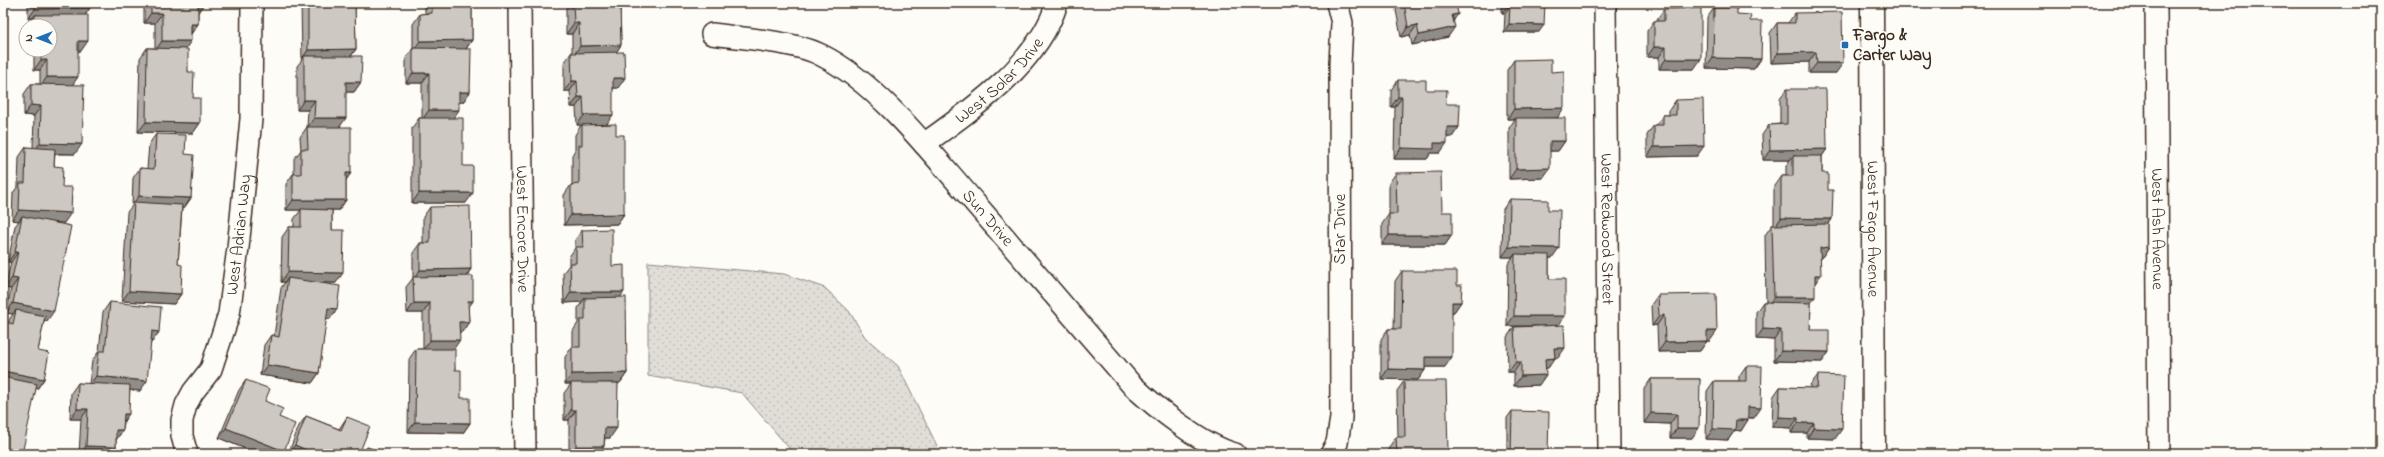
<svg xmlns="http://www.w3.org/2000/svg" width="2384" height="457" viewBox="0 0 2384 457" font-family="'Indie Flower',sans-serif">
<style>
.park{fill:url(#park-dots);stroke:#8e847a}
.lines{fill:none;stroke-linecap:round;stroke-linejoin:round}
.street-casing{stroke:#3b2a1e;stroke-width:24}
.secondary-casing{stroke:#3b2a1e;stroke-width:25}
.street{stroke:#fdfcf7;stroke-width:21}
.secondary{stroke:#fdfcf7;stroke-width:22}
.wall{fill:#b0aca7;stroke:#3b2a1e}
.shaded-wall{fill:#908c88;stroke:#3b2a1e}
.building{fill:#cdc8c2;stroke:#3b2a1e}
.poi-dot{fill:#1f6fb2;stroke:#fdfcf7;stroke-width:1.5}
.labels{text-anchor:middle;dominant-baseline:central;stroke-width:3.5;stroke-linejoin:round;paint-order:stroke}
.poi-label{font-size:17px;font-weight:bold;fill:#3b2a1e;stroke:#fdfcf7;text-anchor:start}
.street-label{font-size:17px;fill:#3b2a1e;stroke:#fdfcf7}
</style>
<defs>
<pattern id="park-dots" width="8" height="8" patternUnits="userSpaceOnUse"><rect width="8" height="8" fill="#e1ded7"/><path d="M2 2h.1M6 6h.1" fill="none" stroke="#c2bfb8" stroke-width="1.8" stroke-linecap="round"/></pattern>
</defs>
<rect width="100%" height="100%" fill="#fdfcf7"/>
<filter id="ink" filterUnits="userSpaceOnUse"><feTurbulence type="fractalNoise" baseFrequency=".025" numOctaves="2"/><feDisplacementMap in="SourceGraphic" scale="8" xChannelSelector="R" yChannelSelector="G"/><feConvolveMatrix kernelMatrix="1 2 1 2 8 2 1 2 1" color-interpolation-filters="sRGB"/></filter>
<g filter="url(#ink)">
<!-- park -->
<path class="park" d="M648,262l136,12 41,14 24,23 16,26 33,29 43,88h-147l-52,-61 -94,-17z"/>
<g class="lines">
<defs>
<g id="street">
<path id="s1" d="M520,3l5,451"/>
<path id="s2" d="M1605,3l4,451"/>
<path id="s3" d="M2156,3l3,451"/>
<path id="s4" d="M712,34c28,4 85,8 109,21 57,28 112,100 154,148 52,60 104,120 156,181 24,23 71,61 104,70"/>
<path id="s5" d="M924,144c49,-35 115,-81 133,-141"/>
<path id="s6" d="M187,454l-5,-18v-16l4,-15 7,-13 18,-23 18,-55 9,-66 13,-129 1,-116"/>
<path d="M1331,454l6,-11 4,-25 -1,-354 2,-41 -5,-20"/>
</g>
<g id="secondary">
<path id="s7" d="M1872,3l2,451"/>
</g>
</defs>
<!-- street casing -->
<use href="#street" class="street-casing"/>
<!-- secondary casing -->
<use href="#secondary" class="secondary-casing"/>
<!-- street -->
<use href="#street" class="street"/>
<!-- secondary -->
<use href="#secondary" class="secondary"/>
</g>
<!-- wall -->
<path class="wall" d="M28,3h62v5l-5,7 -4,36h-3l-6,34 3,69h-20l-1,12 8,21 2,36 -15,-1 -2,99h-3l-6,30 6,28 -7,10 -1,-1 -33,66v-127l3,-5 3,1v-3l4,-6 -7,-1 5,-24 -6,-1 6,-26h-3l7,-36 4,-5 -7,-1 1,-27 5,-7 1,-29 7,-10 7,1 1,-32 -10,-1v-21l7,-10h9v-14h-6v-17h-6v-3h22v-24h-22l5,-8 -5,1z
M144,3h60l-6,9v12l-7,10 -6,15 3,23 5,26 7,25 -7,10 -55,-1 2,-74 7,-10h8v-25h-11z
M301,3h54l1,46 -5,7 10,26 -7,10h-8l-6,35 11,46 -5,7v20l-7,10h-7v20l4,53h-18l12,36h-4l-7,54 -7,10 -52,-8 4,-30 7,-10 3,1 7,-48 4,-6h-4l1,-45 7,-10h5v-8l7,-9h-15v-26l7,-10h1v-15l7,-9 -1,-13 7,-10 1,-17h-11v-44l5,-6z
M425,3h47v37l-6,9 4,43 -7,10h-4l-6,16 10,48 3,37h-54v-75l7,-10h3v-35h-16v-25l7,-10v-24l7,-10h5z
M570,3h50l1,42 -5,7 2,36h-5l-6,36 9,11 8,79 -7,10 -53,1v-30l7,-10h1v-30l3,-5v-15l6,-10h-4l-1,-18h-5l-1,-16h-6v-28l7,-10h1v-19h-6v-26z
M1401,3h55l-2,17 -6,17 -36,8 -2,-10 -9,2 -5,-27z
M1502,3h43l-6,29h-35l1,-19h-3z
M1714,8l23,6 13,7 11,38 -7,10 -48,-1 1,-50z
M1664,9l30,60h-35v-12h-12v-26l7,-10h3v-2z
M1795,13l41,60h-27v-11l-38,1 -1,-30 7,-10h11z
M1514,60l37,12 7,46 7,23 -7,10h-8l-7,27 -34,1v-51l6,-9h-8v-49z
M1398,80l28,10 20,14 13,23 -7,10h-5l-7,16h-9l-4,6h-33l1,-52h-4v-17z
M1787,89l40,60 -5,7v17l6,17 4,29 -3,5v23l-7,10h-2l-9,46 -1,27 19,22 -7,10 -48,-1v-21l-18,-1v-27l7,-10h3l-1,-67 7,-10h2v-39l7,-10h5v-10l4,-6h-27l-1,-25 7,-10 11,-1v-25z
M1676,100l21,56 -50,1v-22l7,-10h2l7,-10h6v-5z
M156,134l29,20 6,44 -7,10h-2l-4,56 3,30 -7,10 -52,-3 5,-89 5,-6 1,-28 7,-10 7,1 2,-25z
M1396,173l46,39 10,23 -7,10h-63v-21l7,-10v-31z
M1510,199l38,11 4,48h-3v21l16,37 -7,10v32h-3l-7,10h-2l-7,17 -25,1v-14h-6l-1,-35 7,-10 23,-1h-30l1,-62 5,-7h-11l1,-48z
M430,207l41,62 -5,8 7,24 -5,6 1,15 -7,10h-3l-6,17 2,21 6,28 9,25 -7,10 -55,-1 1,-73 7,-10h7v-36h-16l-1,-26 7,-9v-25l7,-10h3v-26z
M582,230l30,36 8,31 7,76 -7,10h-2l-8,55h-5l-1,8 -5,8h-30v-34h-5v-27l7,-9h-6v-27l7,-10h1v-16l5,-8v-15l4,-6 -18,1 -1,-30 6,-8v-8l6,-9v-8z
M1402,271l55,14 4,17 -7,10h-2l-7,55h-20v3l-7,10 -37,-1v-40l7,-10h6l1,-48z
M1658,295l52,46h-3l-7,10 -42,1 -1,-27 -5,1 -1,-21z
M110,302l49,30 -7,10h-1l-11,49 -10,-1 -6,32 -1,8 -7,10v7l-5,7h-32l2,-35h-11l1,-26 7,-10 11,1 3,-23 7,-10 4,-39z
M1746,366l8,52h-6l-7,13 -6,-1 -7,10 -22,-1 1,-48 7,-10h25v-5z
M1818,375l17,64 -28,-1v-5h-16v-5l-19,-1 1,-30 7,-10 30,1v-3z
M1651,379h49l-8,59h-22v-14l-26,-1v-34z
M246,380l33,37 3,37h-24l-39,-16 20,-48z
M1404,381l44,69 5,4h-64v-7l7,-10h2l-1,-46z
M1512,411l36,42v1h-41v-36z
M306,416l33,13 8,-12 12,37h-71l11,-28z
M367,447l21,7h-26z"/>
<!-- shaded-wall -->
<path class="shaded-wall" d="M198,4h6l-7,10z
M1507,6h3l-5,7h-3z
M90,8l-7,10 -48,-3 -2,3 -5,1 7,-10z
M151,13h11l-7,10h-11z
M1458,14l-7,10 1,-9z
M574,23h5l-7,11h-6z
M191,24h7l-7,10z
M1509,24l35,1 -5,7h-35z
M1417,25l-7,10 -9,2 7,-10z
M1455,27l-7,10 -36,8 7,-10z
M472,40l-7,10 -52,1 7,-10z
M78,41h10l-7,10h-10z
M162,41h29l-7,10h-29z
M621,45l-7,11h-41l7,-10z
M1654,47h12l-7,10h-12z
M356,49l-7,10 -45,-3 -3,4 7,-10z
M30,50h6l-2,3h-6z
M1816,52l-7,10 -38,1 7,-10z
M1713,58l48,1 -7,10 -48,-1z
M1666,59h35l-7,10h-35z
M41,60h6l-7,10h-6z
M1817,63h26l-7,10h-27z
M413,73h16l-7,10h-16z
M47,77h31l-7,10h-31z
M613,78h12l-7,10h-12z
M572,81h5l-7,10h-6z
M346,82h15l-7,10h-15z
M459,92h11l-7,10h-11z
M578,97h5l-7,10h-5z
M1398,97h4l-7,10h-4z
M304,100h11l-7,10h-11z
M31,105l10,1 -7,10 -10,-1z
M1564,108l-7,10 -50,1 7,-10z
M429,110h30l-7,10h-30z
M584,115h29l-7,10h-29z
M314,118h32l-7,10h-32z
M146,122l54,1 -7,10 -55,-1z
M1447,127h12l-7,10h-12z
M1550,141h15l-7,10h-15z
M40,143l42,1 -7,10 -42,-1z
M1434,143h13l-7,10h-9l-4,6h-33l7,-11z
M1704,146l-7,10 -50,1 7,-10z
M1827,149l-7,10 -27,-3 -3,4h-27l7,-10z
M1550,168l-7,10 -34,1 7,-10z
M346,173h5l-7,10z
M419,193h54l-7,10h-54z
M139,196l52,2 -7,10 -50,-2v-4z
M293,200h53l-7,10h-38v-1v1h-15z
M19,210l52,3 -7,10 -43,-2 1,-5 -3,5 -7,-1z
M624,214l-7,10 -53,1 7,-10z
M1781,218l51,1 -7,10 -51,-1z
M1389,235h63l-7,10h-63z
M1509,247l50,1 -7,10 -37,-1v-3l-2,3h-11z
M1829,247l-7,10 -9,1 7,-10z
M15,252h3l-7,10h-3z
M471,269l-7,10 -51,1 7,-10z
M288,272l55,1 -7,10 -49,-1 1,-4 -3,4h-4z
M1815,275h6l-7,10z
M12,278l6,1 -7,10 -6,-1z
M129,291l52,3 -7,10 -52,-3z
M571,292h53l-7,10 -32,-4 -3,4 -18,1z
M1774,297h41l-7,10h-42z
M468,301h5l-7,10z
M1452,302h9l-7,10h-9z
M13,303l41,8 -7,10 -32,-6 1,-5 -3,4 -7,-1z
M414,303h16l-7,10h-16z
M328,308l9,1 -7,10 -9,-1z
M1664,315l-7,10 -5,1 7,-10z
M1514,316h51l-7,10h-51z
M459,322h10l-7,10h-10z
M1763,329l18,1 -7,10 -18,-1z
M152,331l7,1 -7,10 -7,-1z
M1707,331h10l-7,10h-10z
M430,340h30l-7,10h-30z
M1707,341l-7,10 -42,1 7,-10z
M1554,348h11l-7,10h-11z
M1781,351l48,1 -7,10 -48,-1z
M1425,357h27l-7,10h-27z
M1555,358l-7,10 -10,1 7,-10z
M1516,362h5l-7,10h-6z
M267,365l52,8 -7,10 -52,-8z
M1388,369l37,1 -7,10 -37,-1z
M3,371l41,8 -7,10 -34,-7z
M627,373l-7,10 -55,1 7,-10z
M1546,375l-7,10 -25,1 7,-10z
M96,376l51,5 -7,10 -51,-5z
M1748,407l13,1 -7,10 -13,-1z
M77,409h11l-7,10h-11z
M571,410h5l-7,10h-5z
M1651,413l26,1 -7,10 -26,-1z
M124,414h5l-7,10z
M1779,417l19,1 -7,10 -19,-1z
M1736,420h12l-7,11 -6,-1 -7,10 -22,-1 7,-10z
M415,422l55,1 -7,10 -55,-1z
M1798,423h16l-7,10h-16z
M226,428l58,23 -2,3h-24l-39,-16z
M605,428h12l-7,10h-12z
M1677,428h22l-7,10h-22z
M1814,428l28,1 -7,10 -28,-1z
M116,430h7l-7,10h-7z
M295,445l16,7 -2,2h-21z
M86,446l30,1 -5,7h-30z
M576,446h28l-5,8h-29z
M1511,452l37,1v1h-38z"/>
<!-- building -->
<path class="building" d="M35,3h55v5l-55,1z
M151,3h53v1h-6v20h-7v17h-29v-28h-11z
M308,3h47l1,46 -48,1z
M432,3h40v37l-52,1v-27l12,-1z
M573,3h47l1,42 -41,1 -1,-23h-5z
M1404,3h52l2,11 -6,1 3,12 -36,8 -2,-10 -9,2z
M1507,3h38l-1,22 -35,-1 1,-18h-3z
M1701,8v51h-35v-12h-12v-26h10v-12z
M1714,8h23v6l14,1 -1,6h12l-1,38 -48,-1z
M1842,12l1,51h-26l-1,-11 -38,1 -1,-30h18v-10z
M35,15h53v26h-10v36h-31v-17h-6v-10h9v-24h-15z
M147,48l41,1v23h6l-1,26h7v25l-54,-1z
M413,48l58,1 -1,43h-11v18h-30v-37h-16z
M624,52l1,26h-12v37h-29l-1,-18h-5l-1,-16h-5l-1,-28z
M304,56h58l-1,26h-15v36h-32l1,-18h-11z
M1551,59v13l13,-1v37l-50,1v-49z
M1398,80h28v10h21l-1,14h14l-1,23h-12v16h-13v6l-33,-1 1,-51h-4z
M31,84l53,1 -2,59 -42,-1 1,-37 -10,-1z
M1787,89h39l1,60 -57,1 -1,-25 18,-1z
M1703,99l1,47 -50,1v-22h9v-10h13v-15z
M419,118h44v48h10v27h-54z
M1516,118h49v23h-15v27l-34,1z
M616,124v11h8v79l-53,1v-30l8,-1v-39h3v-20z
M307,127h44v46h-5v27h-53v-26h8v-25h7z
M156,134l30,1 -1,19 9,1 -3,43 -52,-2 1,-28 14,1z
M26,147l29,2 -1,17 9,1 -1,20h10l-1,26 -52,-3 1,-27h5z
M1793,156h29v17h6v17h5l-1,29 -51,-1v-42h12z
M1441,172l1,40h10v23h-63v-21h8l-1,-41z
M1510,199l38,1v10h12l-1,38 -50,-1z
M134,202l48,3 -4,59 4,1 -1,29 -52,-3z
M470,206l1,63 -51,1v-27h10v-36z
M301,209l31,1v20h12l-1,43 -55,-1 1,-45h12z
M22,216l49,10 -17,85 -41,-8 5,-24 -6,-1 6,-26h-3z
M1829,224v23l-9,1 1,27h-6v22h-41l-2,-72z
M612,229v37l12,-1v27h-53l-1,-29h6v-16h7l-1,-17z
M1515,254l34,1v24h16v37h-51z
M1402,271h55v14h5l-1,17h-9v55h-27v13l-37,-1v-40h13z
M473,276v25h-5l1,21h-10l1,18h-30v-37h-16l-1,-26z
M288,278l52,8 -3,23 -9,-1 -9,65 -52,-8 4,-30 8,2z
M1716,294l1,37h-10v10l-42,1 -1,-27 -5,1 -1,-21z
M626,297l1,76 -55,1v-27h8v-27h5v-22z
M110,302l51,5 -2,25 -7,-1 -5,50 -51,-5 3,-25h6z
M1763,302l48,1 -1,27h19v22l-48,-1v-21l-18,-1z
M16,310l29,6 -7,35 11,2 -5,26 -41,-8v-31l3,-18 7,2z
M1564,325l1,23h-11l1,10 -10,1 1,16 -25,1v-14h-5l-2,-35z
M416,349h39v21h6v28h9v25l-55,-1z
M1746,366h16l-1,42 -13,-1v13h-12l-1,10 -22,-1 1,-48h32z
M1818,375l26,1 -2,53 -28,-1v-5h-16v-5l-19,-1 1,-30 37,1z
M3,377l34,7 -15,70h-13l-6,-1z
M1651,379h49l-1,49h-22v-14l-26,-1z
M246,380l24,9 -5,12 18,8 -4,8 16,7 -11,27 -58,-23z
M1404,381h42l2,69h5v4h-56l-1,-17h9z
M78,383l52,2 -1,29h-5l-1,16h-7v17l-30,-1 2,-37h-11z
M571,383h47l-1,45h-12l-1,18h-28v-36h-5z
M1512,411l37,1 -1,41 -37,-1z
M306,416l35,14 6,-13 23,9 -11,28h-49l1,-2 -16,-7z
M367,447l21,7h-23z
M407,450l13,4h-15z"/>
</g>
<!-- markers -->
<rect class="poi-dot" x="1841" y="41" width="8" height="8" rx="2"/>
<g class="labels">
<!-- poi labels -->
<g class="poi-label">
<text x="1853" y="35">Fargo &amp;<tspan x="1853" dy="20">Carter Way</tspan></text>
</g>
<!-- street labels -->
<g class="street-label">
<text stroke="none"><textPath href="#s5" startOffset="99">West Solar Drive</textPath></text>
<text stroke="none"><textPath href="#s4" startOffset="346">Sun Drive</textPath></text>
<text stroke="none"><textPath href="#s1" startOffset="226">West Encore Drive</textPath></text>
<text stroke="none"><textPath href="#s7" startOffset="226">West Fargo Avenue</textPath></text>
<text stroke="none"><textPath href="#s3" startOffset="226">West Ash Avenue</textPath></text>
<text transform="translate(1340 229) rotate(-90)">Star Drive</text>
<text stroke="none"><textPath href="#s2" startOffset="226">West Redwood Street</textPath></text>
<text stroke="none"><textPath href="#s6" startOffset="232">West Adrian Way</textPath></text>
</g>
</g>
<!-- margin -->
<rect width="2384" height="457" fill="none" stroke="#fdfcf7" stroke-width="16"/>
<rect x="8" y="8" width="2368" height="441" fill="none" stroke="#3b2a1e" stroke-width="1.5" filter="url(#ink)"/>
<!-- north arrow -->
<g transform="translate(38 38) rotate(270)"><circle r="19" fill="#fdfcf7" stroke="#afa8a0"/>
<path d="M0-3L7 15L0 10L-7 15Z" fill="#1f6fb2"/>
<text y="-6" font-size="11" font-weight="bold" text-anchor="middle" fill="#3b2a1e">N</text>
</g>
</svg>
